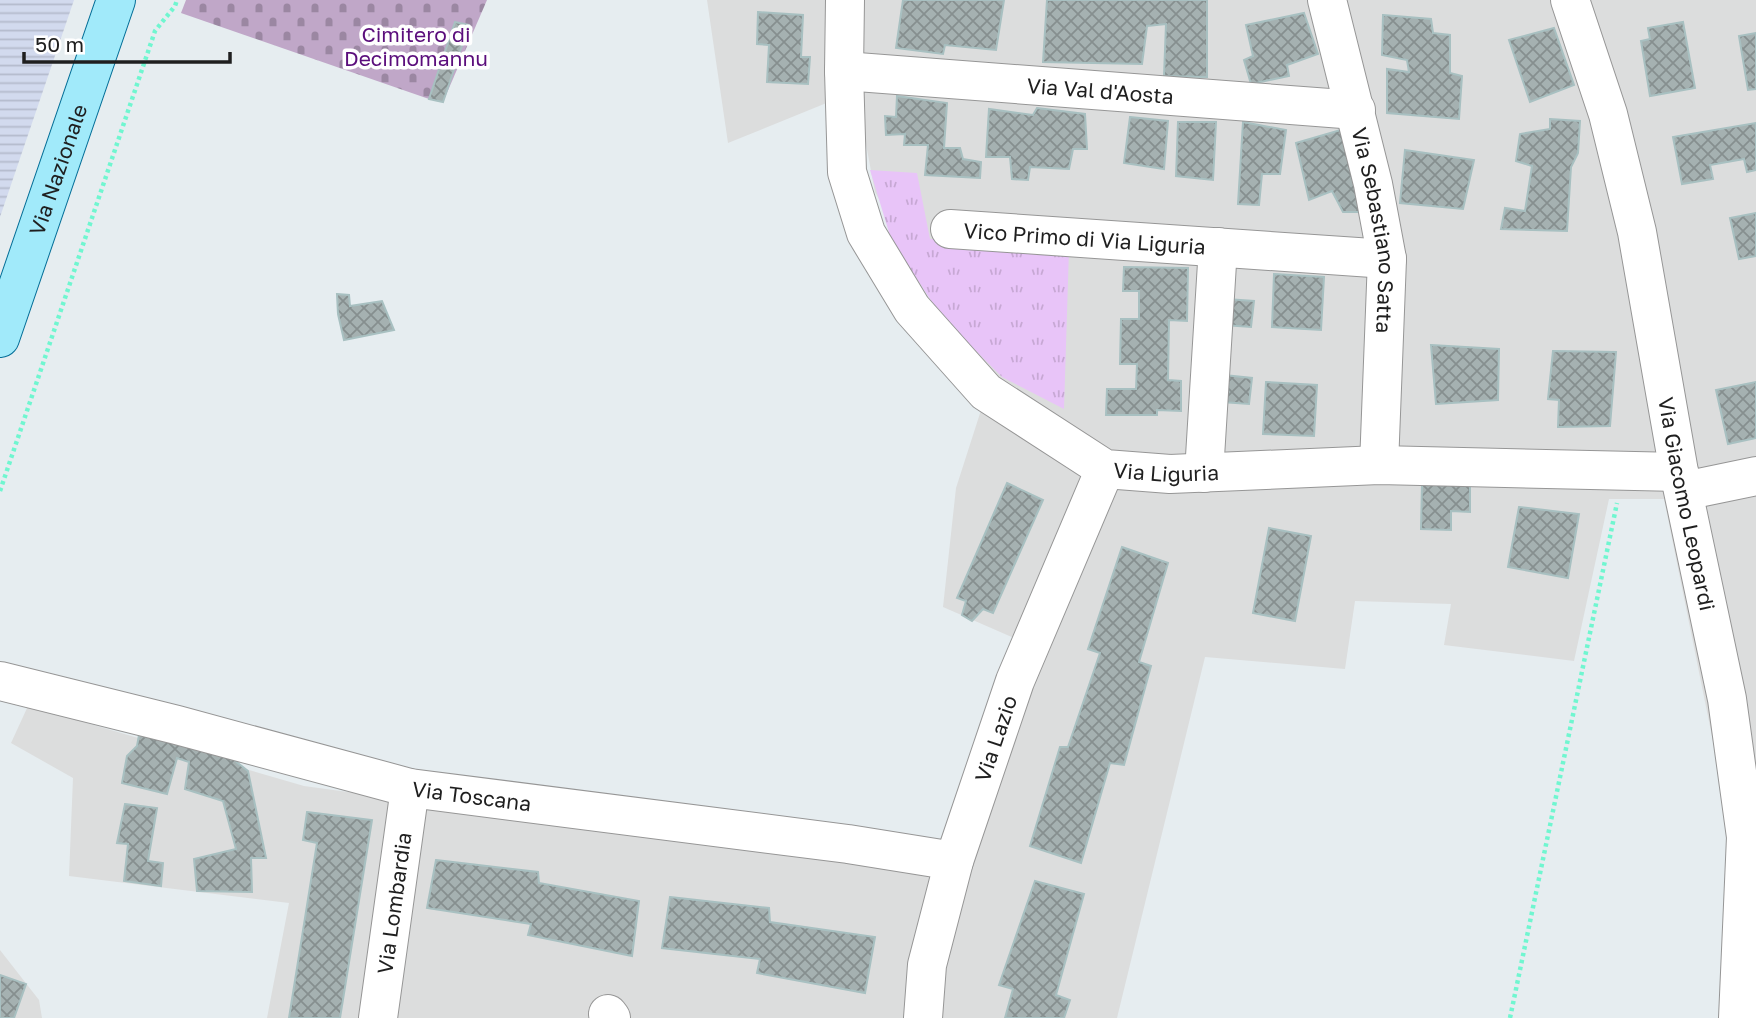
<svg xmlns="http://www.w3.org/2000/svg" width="1756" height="1018" viewBox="0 0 1756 1018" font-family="'Golos Text',sans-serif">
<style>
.residential{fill:#dcdddd}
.farmland{fill:url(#farmland-rules)}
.cemetery{fill:url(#cemetery-stones)}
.park{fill:url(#park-tufts)}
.building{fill:url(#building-cross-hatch);stroke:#a8c0c1;stroke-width:2}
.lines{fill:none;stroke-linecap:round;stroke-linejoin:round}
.minor-casing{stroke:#969696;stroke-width:40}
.major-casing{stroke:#046e97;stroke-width:40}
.path{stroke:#70f6d0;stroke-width:4.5;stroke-dasharray:3.5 3.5;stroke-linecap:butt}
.minor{stroke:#fff;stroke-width:38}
.major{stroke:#a1eafa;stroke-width:38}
.labels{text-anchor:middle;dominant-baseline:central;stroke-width:7;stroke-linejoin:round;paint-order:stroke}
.park-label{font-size:21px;fill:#5b0e7c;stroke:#fff}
.street-label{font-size:21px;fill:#1f1f1f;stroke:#fff}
</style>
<defs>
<pattern id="farmland-rules" width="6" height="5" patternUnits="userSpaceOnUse" patternTransform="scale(1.75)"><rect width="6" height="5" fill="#d2daee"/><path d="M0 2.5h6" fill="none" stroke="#b4bbcc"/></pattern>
<pattern id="cemetery-stones" width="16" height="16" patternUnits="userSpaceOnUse" patternTransform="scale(1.75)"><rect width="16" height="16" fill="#c0a7c8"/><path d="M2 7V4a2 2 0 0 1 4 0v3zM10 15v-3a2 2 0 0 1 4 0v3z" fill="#9b87a2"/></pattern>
<pattern id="park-tufts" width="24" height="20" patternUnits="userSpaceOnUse" patternTransform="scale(1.75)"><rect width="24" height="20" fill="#e8c4f8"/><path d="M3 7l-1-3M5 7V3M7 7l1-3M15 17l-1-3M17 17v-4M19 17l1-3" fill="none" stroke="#c7a8d4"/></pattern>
<pattern id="building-cross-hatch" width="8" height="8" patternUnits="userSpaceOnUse" patternTransform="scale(1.75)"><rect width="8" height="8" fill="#a5b1b1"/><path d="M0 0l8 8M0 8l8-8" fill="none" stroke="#868f8f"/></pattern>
</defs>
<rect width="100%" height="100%" fill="#e6edf0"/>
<!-- residential -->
<path class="residential" d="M707,0h1049v1018l-38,-252 -54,-267h-55l-35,162 -130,-16 7,-41 -96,-3 -10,68 -140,-12 -88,361h-850l22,-115 -220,-27 4,-98 -62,-35 17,-37 276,80 455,62 214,12 57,-215 -87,-38 13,-119 27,-84 -11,-43 -97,-169 -19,-101 -128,52z
M0,950l39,50 3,18h-42z"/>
<!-- farmland -->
<path class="farmland" d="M0,0h74l-74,217z"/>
<!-- cemetery -->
<path class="cemetery" d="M186,0h301l-44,102 -14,-3 -248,-86z"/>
<!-- park -->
<path class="park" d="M870,170l47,3 13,66 39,1 100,9 -5,160 -62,-32 -61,-61 -50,-77z"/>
<!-- building -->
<path class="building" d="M903,0h101l-8,50 -51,-5 -2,9 -47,-6z
M1047,0h160v77l-43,-1 2,-52 -19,2 -5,38 -99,-2z
M758,12l45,3 -2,42h9l-2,27 -41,-2 2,-37 -12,-1z
M1304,13l14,41 -31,11 2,11 -38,8 -7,-24 9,-4 -7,-31z
M1383,15l48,4 2,14 17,2v38l12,3 -3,43 -72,-6v-44l22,3 -2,-12 -25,-5z
M455,22l14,3 -26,77 -14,-3z
M1683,22l12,66 -45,8 -9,-55 9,-2 -2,-11z
M1554,28l20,57 -44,17 -21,-62z
M1756,33v56l-8,1 -9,-54z
M897,96l50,7 -3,45h16l3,11 18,3 -1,16 -55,-3 3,-30h-24l1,-11 -19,1 -1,-19 11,1z
M1037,108l48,6 2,35h-14l-4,20 -39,-2 -2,13 -16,-1 -2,-22h-24l3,-48 44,6z
M1130,117l38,4 -4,48 -40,-6z
M1550,119l30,2 -2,32 -7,14 -4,64 -66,-2 4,-21 20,3 7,-45 -16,-5 4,-27 30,-5z
M1178,122h38l-3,58 -37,-4z
M1243,122l43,8 -6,44h-18l-3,31 -21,-1z
M1756,123v47l-9,2 -3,-13 -34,6 3,14 -31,5 -9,-47z
M1344,129l23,83h-24l-11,-21 -23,9 -13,-57z
M1405,150l69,10 -11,49 -63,-6z
M1756,213v43l-17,3 -9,-41z
M1124,267l64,1 -1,53 -18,-1 -1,60 13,1v30l-24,-1v5h-51l1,-26h29l1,-25h-17l1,-45h18v-28h-16z
M1274,274l50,3 -3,53 -49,-3z
M337,294l12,1 1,11 32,-5 12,29 -50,10 -6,-26z
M1226,299l28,2 -3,26 -27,-2z
M1431,345l68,4 -1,51 -62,4z
M1553,351l63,1 -6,74 -52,1 1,-27 -11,-1z
M1224,375l28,3 -3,26 -27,-2z
M1266,382l51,3 -3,51 -51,-2z
M1756,382v56l-28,6 -12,-54z
M1007,483l36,17 -50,113 -10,-4 -11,12 -10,-6 4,-14 -9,-3z
M1422,484l48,1v27l-19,-1v19l-30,-1z
M1519,507l60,7 -11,64 -60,-11z
M1269,528l42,8 -16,85 -42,-8z
M1122,547l46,16 -29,99 12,4 -27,99 -14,-2 -29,100 -51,-17 30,-99h8l32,-94 -12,-4z
M139,735l85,17 24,19 18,87h-15l1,34 -55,-1 -3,-32 42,-10 -13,-48 -38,-12 4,-27 -12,-4 -10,36 -45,-11 5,-27 10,-10z
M125,804l32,4 -9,53 15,2 -2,23 -37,-5 4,-37 -11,-1z
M307,812l65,8 -32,198h-51l28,-175 -14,-3z
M436,860l102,12 1,11 100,18 -7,55 -104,-21 3,-11 -104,-16z
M1035,881l49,13 -28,101 14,5 -6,18h-59l8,-29 -14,-4z
M670,897l99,11 1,14 105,15 -10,56 -108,-20 3,-14 -98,-11z
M0,975l26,9 -12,34h-14z"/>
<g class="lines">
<defs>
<g id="minor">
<path id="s1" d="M845,0l-1,71 3,101 19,61 46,76 74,83 119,77 65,5 209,-9 300,7"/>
<path id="s2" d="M1327,0l46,184 14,75 -8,206"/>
<path id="s3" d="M1570,0l38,114 29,118 42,240 48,227 19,138 -8,181"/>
<path id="s4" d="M844,71l512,39"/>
<path id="s5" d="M950,229l437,30"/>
<path d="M1204,473l14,-226"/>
<path d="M1684,491l72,-15"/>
<path id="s6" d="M0,681l177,44 233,63 438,56 106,17"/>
<path d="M608,1014l3,4"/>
<path id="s7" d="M378,1018l32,-230"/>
<path id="s8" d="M923,1018l4,-53 27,-104 61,-180 90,-212"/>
</g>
<g id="major">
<path id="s9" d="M0,338l116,-338"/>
</g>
</defs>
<!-- minor casing -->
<use href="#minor" class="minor-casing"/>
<!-- major casing -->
<use href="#major" class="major-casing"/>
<!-- path -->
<path class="path" d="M0,491l155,-460 20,-25 2,-6
M1510,1018l107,-515"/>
<!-- minor -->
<use href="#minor" class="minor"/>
<!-- major -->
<use href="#major" class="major"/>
</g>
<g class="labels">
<!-- park labels -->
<g class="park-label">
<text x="416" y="34">Cimitero di<tspan x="416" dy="24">Decimomannu</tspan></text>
</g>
<!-- street labels -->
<g class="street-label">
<text stroke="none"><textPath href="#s4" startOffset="257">Via Val d'Aosta</textPath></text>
<text stroke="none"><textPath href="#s9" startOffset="178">Via Nazionale</textPath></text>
<text stroke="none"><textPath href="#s2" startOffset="236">Via Sebastiano Satta</textPath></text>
<text stroke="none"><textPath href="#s5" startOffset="135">Vico Primo di Via Liguria</textPath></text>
<text stroke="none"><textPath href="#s1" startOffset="639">Via Liguria</textPath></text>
<text stroke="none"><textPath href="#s3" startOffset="518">Via Giacomo Leopardi</textPath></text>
<text stroke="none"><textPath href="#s8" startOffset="290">Via Lazio</textPath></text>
<text stroke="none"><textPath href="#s6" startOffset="486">Via Toscana</textPath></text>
<text stroke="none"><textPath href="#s7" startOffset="116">Via Lombardia</textPath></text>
</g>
</g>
<!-- scale -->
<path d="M24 52v10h206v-10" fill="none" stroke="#1f1f1f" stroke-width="3.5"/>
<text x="35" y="52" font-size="21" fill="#1f1f1f" stroke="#ffffff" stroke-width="5" paint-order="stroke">50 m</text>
</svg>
